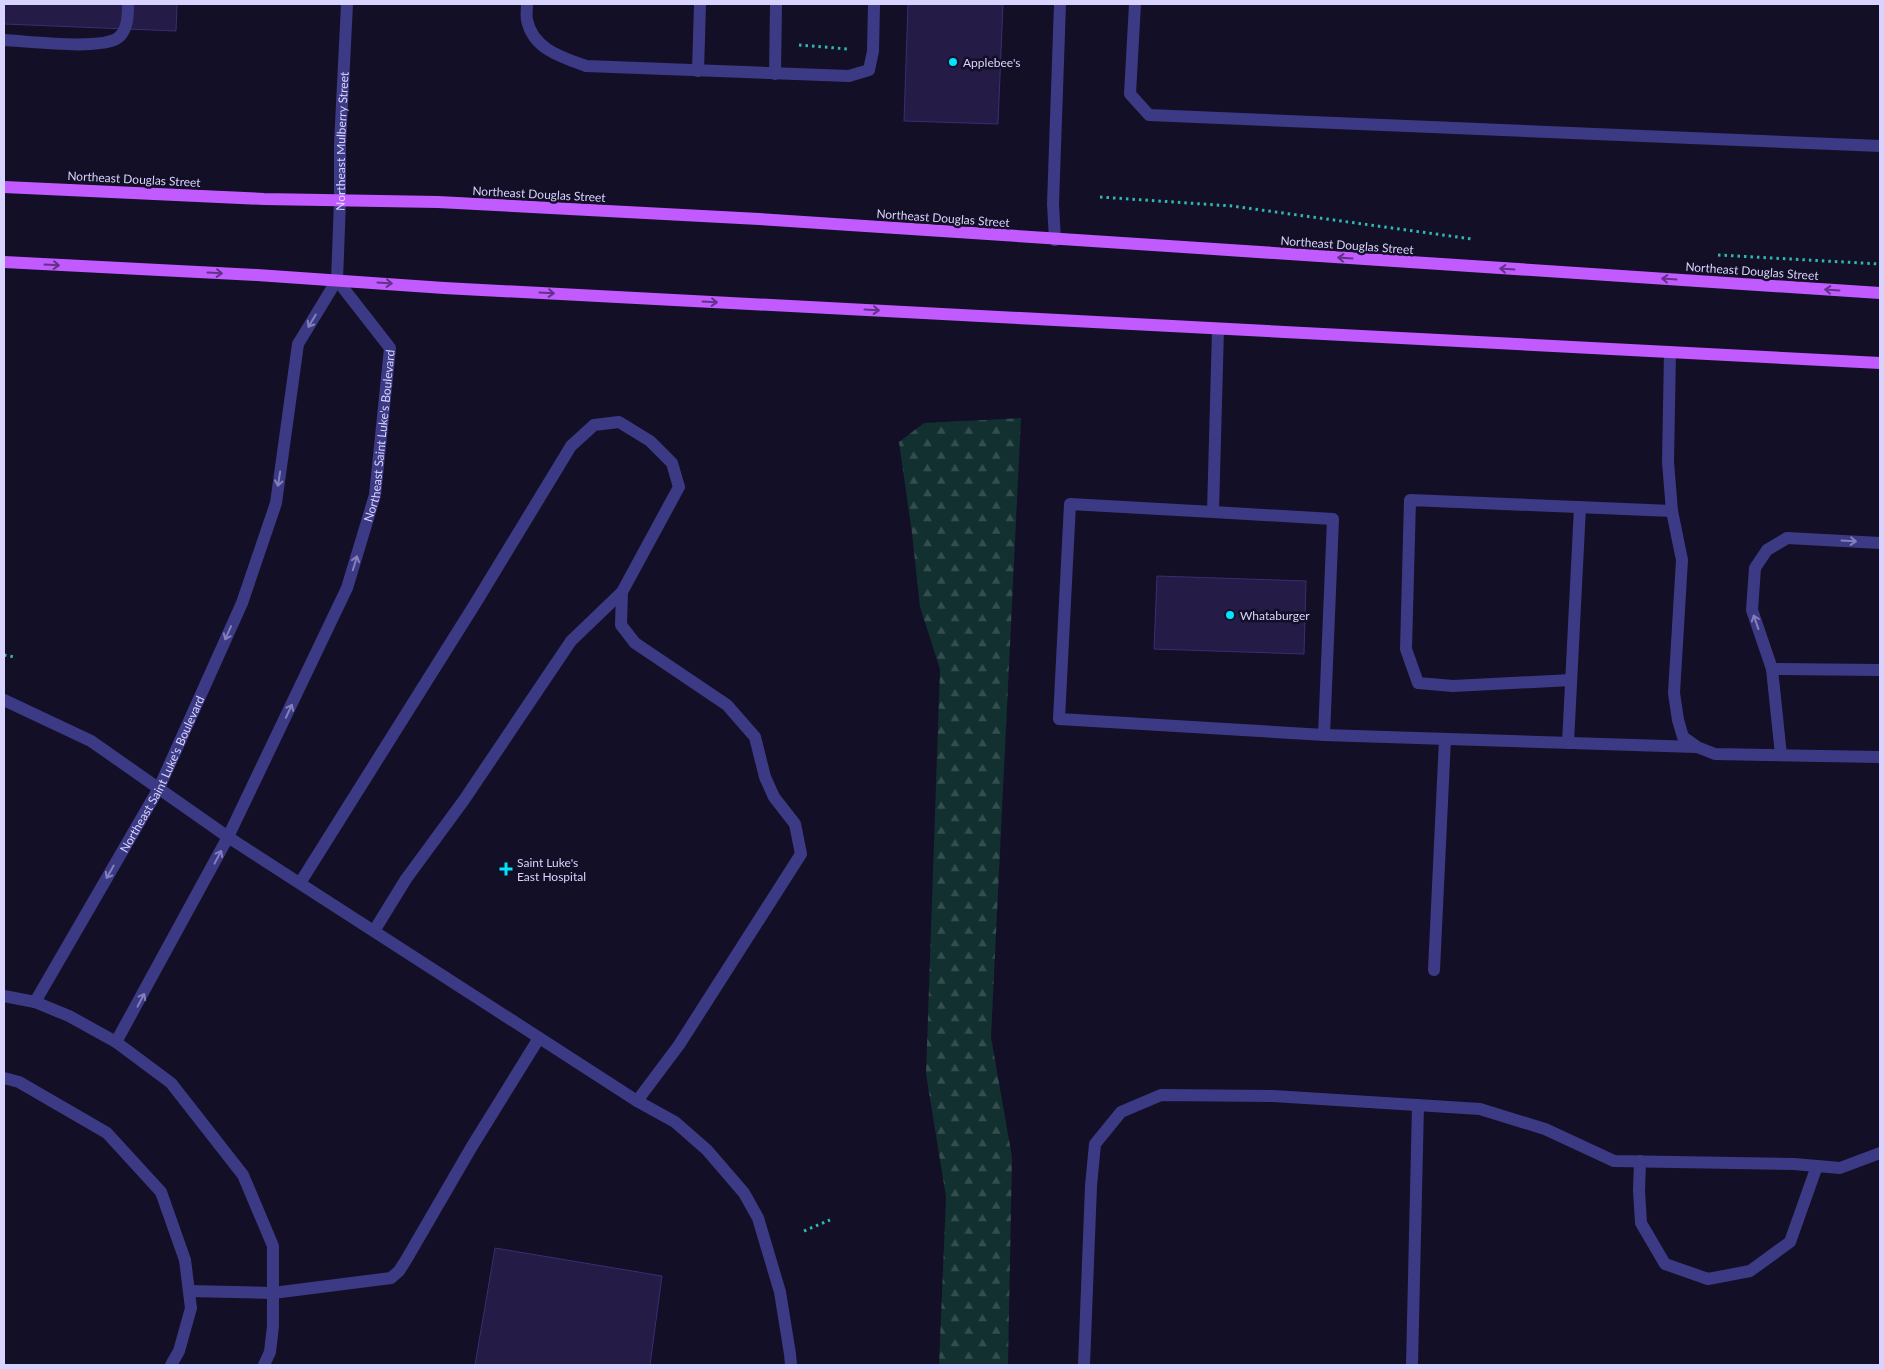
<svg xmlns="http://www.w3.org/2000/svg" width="1884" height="1369" viewBox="0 0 1884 1369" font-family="Lato,sans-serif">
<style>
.forest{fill:url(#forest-firs)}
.building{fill:#241b47;stroke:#3b2d73}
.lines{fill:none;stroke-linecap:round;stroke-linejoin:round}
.path{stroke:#2fb8b0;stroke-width:3;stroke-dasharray:2.5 4;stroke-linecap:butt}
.minor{stroke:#3d3a85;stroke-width:12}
.major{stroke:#c25bff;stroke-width:12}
.oneway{stroke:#623188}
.oneway2{stroke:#837fbc}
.poi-dot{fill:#00e5ff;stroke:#130f26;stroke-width:2}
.labels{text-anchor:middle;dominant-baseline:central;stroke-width:5;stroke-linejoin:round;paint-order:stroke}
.poi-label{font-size:12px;fill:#d9d4ff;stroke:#130f26;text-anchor:start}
.street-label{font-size:12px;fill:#d9d4ff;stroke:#130f26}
</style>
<defs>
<pattern id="forest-firs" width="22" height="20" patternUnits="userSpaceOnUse" patternTransform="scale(1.25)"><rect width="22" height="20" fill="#12302f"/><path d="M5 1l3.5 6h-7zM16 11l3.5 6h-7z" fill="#344d4e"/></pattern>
</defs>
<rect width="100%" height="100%" fill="#130f26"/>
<!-- forest -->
<path class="forest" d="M1021,418l-30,619 21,120 -4,208h-69l7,-168 -20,-123 14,-405 -20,-62 -8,-74 -13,-91 25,-19z"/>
<!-- building -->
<path class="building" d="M4,4h173l-1,27 -172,-7z
M908,4h95l-5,120 -94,-3z
M1157,576l149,5 -2,73 -150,-5z
M495,1248l167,28 -12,89h-175z"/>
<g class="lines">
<!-- path -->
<path class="path" d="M799,45l49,4
M1100,197l132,9 240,33
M1718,255l162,9
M4,655l11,2
M804,1231l26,-11"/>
<!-- minor -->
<g class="minor">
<path d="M527,4c0,5 -1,11 0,16 6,29 34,37 59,46l263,10 20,-6 4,-19 1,-47"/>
<path d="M1135,4l-5,90 19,21 731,31"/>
<path d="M4,40c23,1 99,11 115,-3 9,-8 9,-22 9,-33"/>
<path d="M698,71l2,-67"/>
<path d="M775,74l1,-70"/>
<path d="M1055,240l-2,-36 7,-200"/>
<path d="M1670,352l-2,110 4,49 10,49 -8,133 4,27 5,17 14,10 18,7 165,3"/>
<path d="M1213,512l120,7 -9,216 -265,-16 11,-215 143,8 5,-183"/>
<path d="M1772,669l108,1"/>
<path d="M1571,680l-118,6 -35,-3 -12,-34 4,-149 262,11"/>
<path d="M4,700l87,41 137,96 409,264 38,21 32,28 37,43 14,25 22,74 10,62 1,11"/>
<path d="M1324,735l372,12"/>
<path d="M1568,743l12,-236"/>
<path d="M1781,755l-9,-86 -20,-59 3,-42 12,-18 20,-12 93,5"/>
<path d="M300,883l175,-279 96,-158 23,-21 25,-3 31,19 22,22 7,24 -57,105 -1,33 14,18 92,62 28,32 10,40 9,20 21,27 6,30 -122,191 -42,56"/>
<path d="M374,931l32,-52 58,-79 107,-159 51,-49"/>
<path d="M1434,970l11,-231"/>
<path d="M4,996l31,6 34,14 47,26 55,41 72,92 30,71v80l-3,26 -6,13"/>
<path id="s1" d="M35,1002l124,-214 83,-185 34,-100 22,-159 39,-64 3,-79v-57l7,-140"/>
<path id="s2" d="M116,1042l112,-205 119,-249 28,-93 15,-147 -53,-68"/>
<path d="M4,1078l15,4 88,51 54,59 24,68 6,48 -12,43 -8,14"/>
<path d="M1640,1161l-1,30 2,32 24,41 43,15 42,-8 40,-29 27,-76"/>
<path d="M189,1291l84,2 118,-15 8,-7 7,-11 65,-112 68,-110"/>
<path d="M1084,1365l7,-179 4,-42 26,-32 40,-17 112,1 207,13 65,20 69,32 180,3 46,4 40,-15"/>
<path d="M1412,1365l6,-260"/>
</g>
<!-- major -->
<path class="major" d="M4,187l260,12 174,3 321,17 1121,74
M4,262l253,13 187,13 1436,75"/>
</g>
<!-- one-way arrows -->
<defs><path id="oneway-shaft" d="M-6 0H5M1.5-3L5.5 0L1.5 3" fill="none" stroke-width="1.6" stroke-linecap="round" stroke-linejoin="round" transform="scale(1.25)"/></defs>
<g class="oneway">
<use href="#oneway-shaft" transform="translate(1345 258) rotate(-176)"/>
<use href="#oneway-shaft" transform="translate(52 265) rotate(3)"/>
<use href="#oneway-shaft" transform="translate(1507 269) rotate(-176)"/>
<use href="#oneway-shaft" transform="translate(215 273) rotate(3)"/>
<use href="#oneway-shaft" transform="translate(1669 279) rotate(-176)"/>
<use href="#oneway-shaft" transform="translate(385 283) rotate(4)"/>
<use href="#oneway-shaft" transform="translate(1832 290) rotate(-176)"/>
<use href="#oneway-shaft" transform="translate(547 293) rotate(3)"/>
<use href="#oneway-shaft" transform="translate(710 302) rotate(3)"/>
<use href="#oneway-shaft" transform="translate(872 310) rotate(3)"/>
</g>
<g class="oneway2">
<use href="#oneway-shaft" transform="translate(312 321) rotate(121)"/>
<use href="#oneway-shaft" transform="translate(279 479) rotate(99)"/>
<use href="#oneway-shaft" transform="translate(1849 541) rotate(3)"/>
<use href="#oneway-shaft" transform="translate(355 563) rotate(-73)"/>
<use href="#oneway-shaft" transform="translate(1756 622) rotate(-109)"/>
<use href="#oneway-shaft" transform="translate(228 633) rotate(114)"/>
<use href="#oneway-shaft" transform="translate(289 711) rotate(-65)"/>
<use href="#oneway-shaft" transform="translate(218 857) rotate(-62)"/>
<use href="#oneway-shaft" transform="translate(110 872) rotate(120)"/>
<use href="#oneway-shaft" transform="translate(141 1000) rotate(-62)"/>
</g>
<!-- markers -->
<g class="poi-dot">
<circle cx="953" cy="62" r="5"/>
<circle cx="1230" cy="615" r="5"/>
<path d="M503.5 861.5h5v5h5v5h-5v5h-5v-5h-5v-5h5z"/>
</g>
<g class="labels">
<!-- poi labels -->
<g class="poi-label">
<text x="963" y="62">Applebee's</text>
<text x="1240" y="615">Whataburger</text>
<text x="517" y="862">Saint Luke's<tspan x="517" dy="14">East Hospital</tspan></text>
</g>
<!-- street labels -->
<g class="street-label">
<text stroke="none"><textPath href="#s1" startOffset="930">Northeast Mulberry Street</textPath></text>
<text transform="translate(134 179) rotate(3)">Northeast Douglas Street</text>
<text transform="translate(539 194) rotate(3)">Northeast Douglas Street</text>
<text transform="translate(943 218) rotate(4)">Northeast Douglas Street</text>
<text transform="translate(1347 245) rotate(4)">Northeast Douglas Street</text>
<text transform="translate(1752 271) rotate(4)">Northeast Douglas Street</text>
<text stroke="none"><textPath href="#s2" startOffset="666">Northeast Saint Luke's Boulevard</textPath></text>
<text stroke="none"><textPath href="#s1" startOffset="261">Northeast Saint Luke's Boulevard</textPath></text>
</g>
</g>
<!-- border -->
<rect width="1884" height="1369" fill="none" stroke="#d9d4ff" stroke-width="10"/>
</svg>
